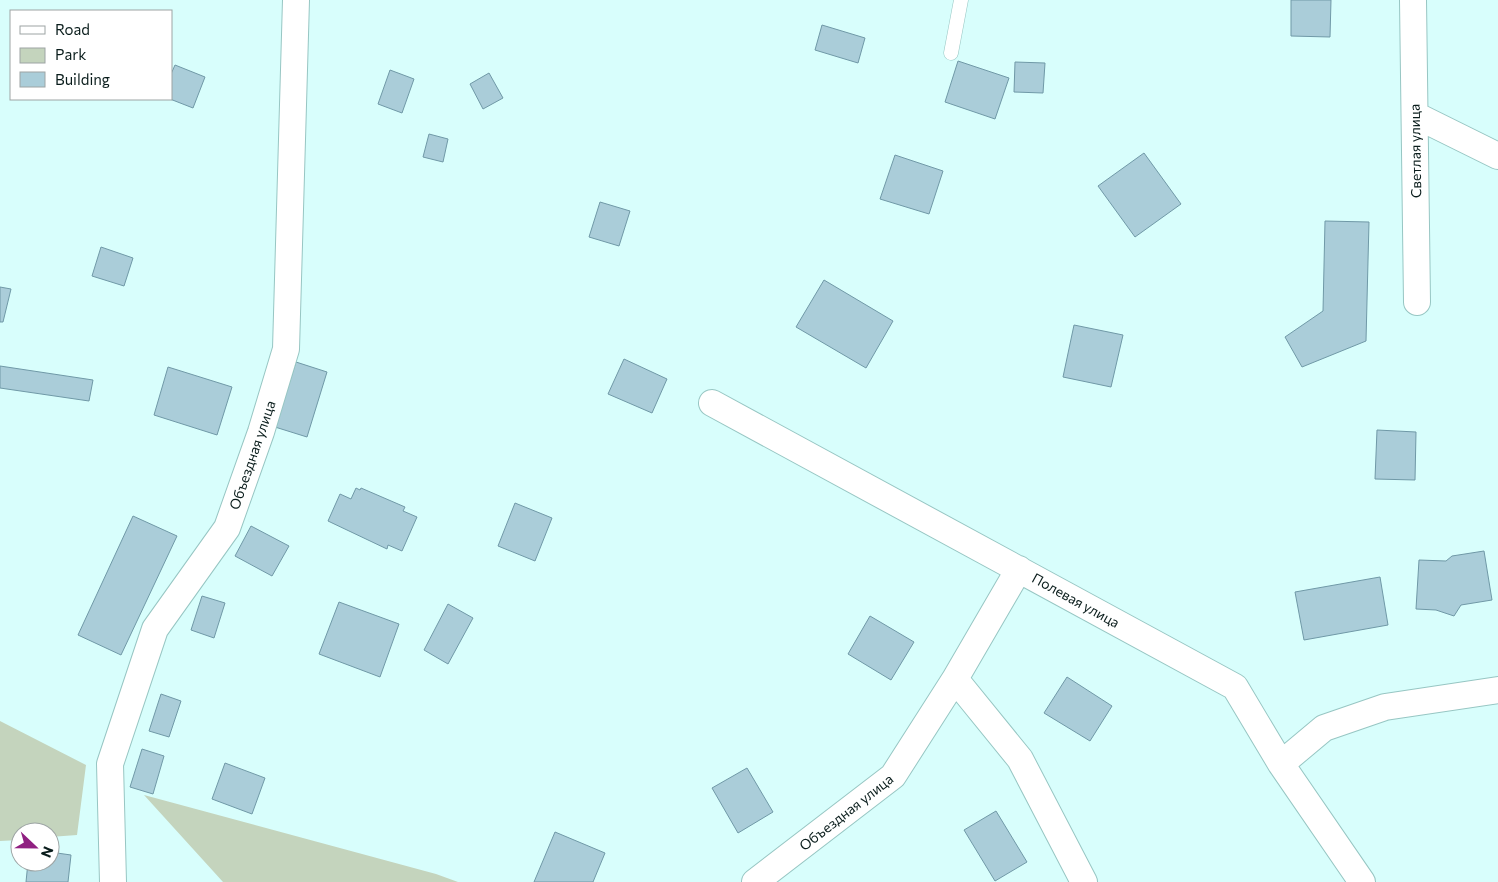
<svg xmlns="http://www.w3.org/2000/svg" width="1498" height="882" viewBox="0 0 1498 882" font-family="Commissioner,sans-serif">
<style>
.green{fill:#c4d4bd}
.building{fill:#aacdd9;stroke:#7099a7}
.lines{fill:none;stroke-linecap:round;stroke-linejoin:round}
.lane-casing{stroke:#97c6c3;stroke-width:15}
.street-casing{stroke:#97c6c3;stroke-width:28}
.lane{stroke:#fff;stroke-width:14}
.street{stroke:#fff;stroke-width:26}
.labels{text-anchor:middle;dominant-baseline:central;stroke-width:4;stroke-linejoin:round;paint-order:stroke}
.street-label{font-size:14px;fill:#091c1b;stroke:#fff}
</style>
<rect width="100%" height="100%" fill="#d8fefc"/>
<!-- green -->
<path class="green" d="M0,721l86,44 -9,70 -27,2v-5h-30v8l-20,1z
M144,795l292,79 22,8h-235z"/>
<!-- building -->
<path class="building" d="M1291,0h40l-1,37 -39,-1z
M822,25l43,13 -7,25 -43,-13z
M958,61l51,17 -14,41 -50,-17z
M1015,62l30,1 -2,30 -29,-1z
M175,65l30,12 -12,31 -23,-9 1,-25z
M390,70l24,9 -12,34 -24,-9z
M489,73l14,25 -20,11 -13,-25z
M429,134l19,5 -5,23 -20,-5z
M1144,153l37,51 -46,33 -37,-51z
M895,155l48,16 -14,43 -49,-15z
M600,202l30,9 -11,35 -30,-9z
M1325,221l44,1 -3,119 -64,26 -17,-30 38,-26z
M101,247l32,11 -9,28 -32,-10z
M824,280l69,41 -27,47 -70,-41z
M0,287l11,2 -8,33h-3z
M1074,325l49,10 -12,52 -48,-10z
M624,359l43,20 -15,34 -44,-19z
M296,362l31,10 -20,65 -32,-10z
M0,366l93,14 -4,21 -89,-13z
M168,367l64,20 -15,48 -63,-20z
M1377,430l39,2 -1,48 -40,-1z
M356,488l4,2 1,-2 44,19 -2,4 14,6 -15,34 -14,-6 -1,4 -59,-28 12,-27 11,5z
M515,503l37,15 -17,43 -37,-15z
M133,516l44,20 -56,119 -43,-20z
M251,526l38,20 -17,30 -37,-20z
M1484,551l8,49 -31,5 -7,11 -18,-6 -20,-1 3,-49 27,1 6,-5z
M1380,577l8,48 -84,15 -9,-48z
M202,596l23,7 -11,35 -23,-8z
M339,602l60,22 -19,53 -61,-23z
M448,604l25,14 -25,46 -24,-14z
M870,616l44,26 -23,38 -43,-26z
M1067,677l45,29 -22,35 -46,-28z
M161,694l20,7 -12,36 -20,-6z
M142,749l22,7 -11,38 -23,-7z
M225,763l40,15 -13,36 -40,-15z
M747,768l26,44 -35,21 -26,-45z
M996,811l31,51 -32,19 -31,-51z
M555,832l50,21 -12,29h-59z
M50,852l21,3 -3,27h-42l2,-20h22z"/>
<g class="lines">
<defs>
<path id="lane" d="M951,53l10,-53"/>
<path id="street" d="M1413,0l4,302
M1415,115l83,41
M712,403l523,284 46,77 81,118
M1019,569l-64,110 65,80 64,123
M1281,764l43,-36 61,-21 113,-17
M113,882l-3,-118 45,-135 72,-101 34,-96 25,-83 10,-349
M755,882l138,-106 62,-97"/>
</defs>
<!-- lane casing -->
<use href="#lane" class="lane-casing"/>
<!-- street casing -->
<use href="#street" class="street-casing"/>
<!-- lane -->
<use href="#lane" class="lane"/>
<!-- street -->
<use href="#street" class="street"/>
</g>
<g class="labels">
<!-- street labels -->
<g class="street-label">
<text transform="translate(1415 151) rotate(-91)">Светлая улица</text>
<text transform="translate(252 455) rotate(-71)">Объездная улица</text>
<text transform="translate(1076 600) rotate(29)">Полевая улица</text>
<text transform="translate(846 812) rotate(-38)">Объездная улица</text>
</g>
</g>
<!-- legend -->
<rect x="10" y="10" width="162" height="90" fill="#ffffff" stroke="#9da4a4"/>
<rect x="20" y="26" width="25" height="8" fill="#ffffff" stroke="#9da4a4"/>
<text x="55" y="35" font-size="15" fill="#091c1b">Road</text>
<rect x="20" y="48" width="25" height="15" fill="#c4d4bd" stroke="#9da4a4"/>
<text x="55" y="60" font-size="15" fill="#091c1b">Park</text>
<rect x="20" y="72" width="25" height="15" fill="#aacdd9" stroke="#9da4a4"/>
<text x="55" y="85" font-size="15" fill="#091c1b">Building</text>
<!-- north arrow -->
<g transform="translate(35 847) rotate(112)"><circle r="24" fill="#ffffff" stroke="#9da4a4"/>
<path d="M0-4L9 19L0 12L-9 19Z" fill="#902081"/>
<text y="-8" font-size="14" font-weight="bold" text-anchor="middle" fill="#091c1b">N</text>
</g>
</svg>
